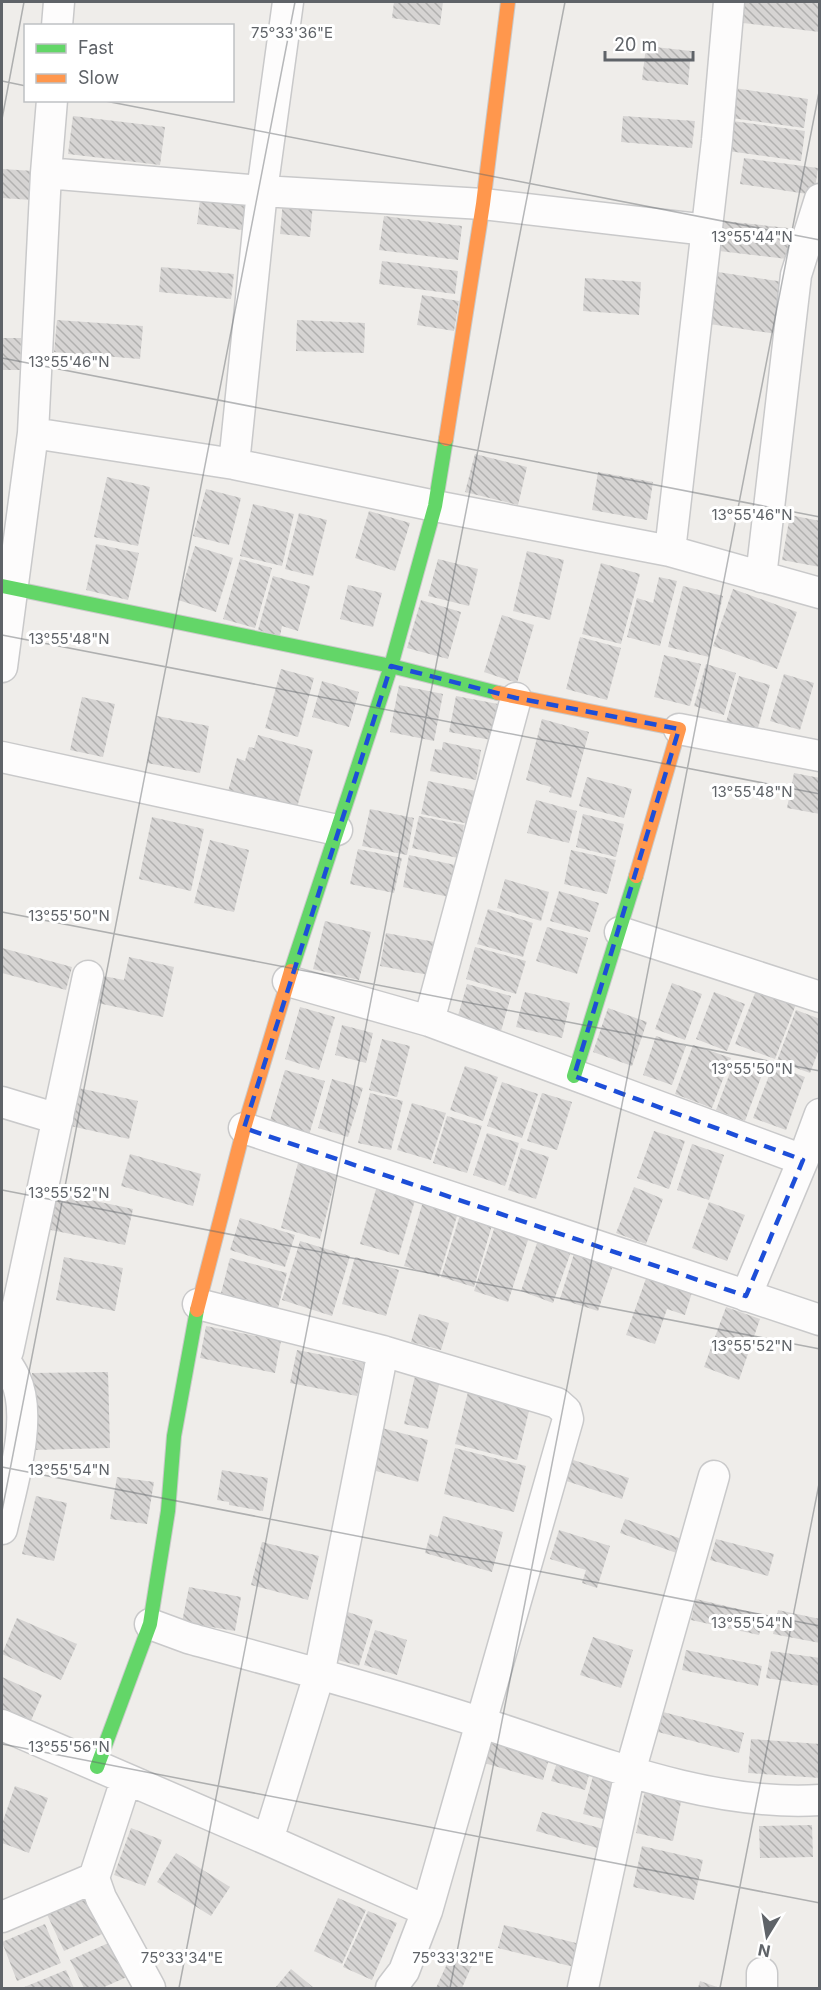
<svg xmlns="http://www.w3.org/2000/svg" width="821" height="1990" viewBox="0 0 821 1990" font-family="Inter,sans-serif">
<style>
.building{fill:url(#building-back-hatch)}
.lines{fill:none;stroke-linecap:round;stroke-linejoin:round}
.street-casing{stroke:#c9c9ca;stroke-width:33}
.fast-casing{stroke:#c9c9c9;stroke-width:16}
.slow-casing{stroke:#c9c9c9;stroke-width:16}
.street{stroke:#fdfcfc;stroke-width:30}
.fast{stroke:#63d668;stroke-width:14}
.slow{stroke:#ff974d;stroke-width:14}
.marked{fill:none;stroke:#1d4ed8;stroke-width:4.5;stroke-dasharray:12 8;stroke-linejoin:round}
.ticks{fill:none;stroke:#5f6368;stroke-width:1.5;stroke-opacity:0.45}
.ticks-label{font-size:15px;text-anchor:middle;fill:#5f6368;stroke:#fff;stroke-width:6;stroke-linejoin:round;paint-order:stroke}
</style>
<defs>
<pattern id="building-back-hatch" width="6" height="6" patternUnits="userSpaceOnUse" patternTransform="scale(1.5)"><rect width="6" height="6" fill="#d6d4d3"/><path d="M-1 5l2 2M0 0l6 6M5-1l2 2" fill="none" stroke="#b1b0af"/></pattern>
</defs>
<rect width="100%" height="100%" fill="#efedea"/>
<!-- building -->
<path class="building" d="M394,2h49l-3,23 -48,-7z
M745,2h75v30l-77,-9z
M646,46l45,5 -3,34 -46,-5z
M728,87l80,12 -4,29 -80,-11z
M73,116l92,11 -5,38 -92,-11z
M623,116l72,5 -3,27 -71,-6z
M725,120l80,11 -4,30 -80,-11z
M744,158l74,10 -4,27 -74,-11z
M2,169l32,2 -2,29 -30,-2z
M201,192l45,6 -4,32 -45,-6z
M283,201l30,3 -3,33 -30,-3z
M384,216l78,10 -4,34 -79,-10z
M723,221l75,8 -3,31 -76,-9z
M382,261l76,10 -3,23 -76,-10z
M161,267l73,7 -3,25 -72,-7z
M711,271l80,12 -8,52 -80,-12z
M585,278l56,4 -2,33 -56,-4z
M422,295l37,6 -5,30 -37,-6z
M57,320l86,6 -3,33 -86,-7z
M297,320l68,3 -1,30 -68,-2z
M2,338h19l-1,32h-18z
M475,454l52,13 -9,38 -53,-13z
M598,472l55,10 -6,38 -55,-10z
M107,477l43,10 -12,59 -44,-9z
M206,489l35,9 -12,47 -36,-9z
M253,504l41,10 -12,52 -42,-10z
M369,511l41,12 -15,48 -40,-13z
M299,513l28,7 -14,56 -28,-7z
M790,515l30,6v46l-38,-7z
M96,544l43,9 -11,47 -42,-10z
M195,546l38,12 -17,54 -38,-12z
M527,551l37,9 -14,60 -37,-9z
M240,559l32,9 -17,60 -32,-9z
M438,559l40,10 -9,37 -41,-10z
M601,563l39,11 -19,70 -39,-10z
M273,576l37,10 -12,45 -16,-5 -2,10 -22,-6z
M659,577l18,4 -17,65 -33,-9 10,-39 16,5z
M348,585l34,8 -9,34 -33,-8z
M683,586l40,10 -14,61 -41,-10z
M733,589l64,23 -20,57 -64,-23z
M421,600l40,12 -13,47 -41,-11z
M502,615l32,10 -17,58 -33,-11z
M580,637l41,11 -14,52 -41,-11z
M664,655l37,9 -11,42 -36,-9z
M706,664l30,9 -12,42 -30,-9z
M281,669l33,9 -16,59 -33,-9z
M784,674l30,9 -14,47 -30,-9z
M739,676l31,9 -14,50 -31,-9z
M322,681l37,11 -10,35 -37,-10z
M399,685l44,9 -9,47 -44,-9z
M456,696l42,8 -7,36 -42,-8z
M82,697l33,7 -12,53 -33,-7z
M157,716l52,10 -9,47 -53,-10z
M542,719l47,13 -18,66 -22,-6 2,-5 -25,-7z
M258,735l55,15 -17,61 -68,-19 9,-34 8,3 4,-14 5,1z
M443,742l38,8 -5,30 -46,-9 5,-22 7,1z
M794,773l26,5v36l-33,-6z
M587,777l45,12 -8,29 -45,-12z
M428,781l48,10 -7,33 -48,-10z
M536,800l41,11 -8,32 -42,-10z
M370,809l44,9 -7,37 -45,-9z
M583,814l41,10 -8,33 -40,-10z
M419,816l45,9 -6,33 -46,-10z
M152,817l52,12 -13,62 -52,-12z
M210,840l39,10 -15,62 -40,-9z
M358,849l44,9 -8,35 -44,-9z
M571,850l45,10 -9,34 -43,-10z
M409,855l46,10 -6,32 -46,-10z
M505,879l44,13 -8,29 -44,-13z
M559,891l40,12 -9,29 -40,-11z
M488,909l45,14 -10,34 -46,-13z
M325,921l46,11 -12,48 -46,-11z
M547,927l41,11 -11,36 -41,-13z
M386,933l49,9 -6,33 -49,-9z
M475,947l51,14 -10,33 -50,-15z
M2,948l70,19 -6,23 -64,-17z
M129,957l45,10 -11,50 -70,-15 5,-27 26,5z
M672,983l30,11 -17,46 -30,-11z
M759,983l39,16 -23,60 -40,-15z
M467,984l44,12 -10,35 -44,-12z
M525,992l45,11 -8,35 -46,-11z
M714,992l31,12 -18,47 -31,-12z
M300,1007l35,10 -16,53 -34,-11z
M608,1008l39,14 -15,44 -39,-14z
M796,1010l24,9v28l-10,26 -33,-12z
M342,1025l31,8 -7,30 -31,-8z
M656,1036l30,10 -14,39 -29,-10z
M382,1039l28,7 -13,51 -28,-7z
M693,1045l38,13 -19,50 -37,-14z
M734,1062l29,10 -18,49 -29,-11z
M773,1065l32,12 -19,53 -33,-12z
M465,1066l33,11 -15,44 -33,-11z
M285,1070l40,11 -16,54 -40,-11z
M332,1079l31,9 -15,49 -30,-9z
M502,1082l36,12 -16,44 -35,-12z
M74,1087l64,14 -9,38 -63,-14z
M370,1093l33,8 -12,49 -33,-7z
M542,1093l30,9 -15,48 -30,-9z
M412,1103l34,10 -15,47 -34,-10z
M447,1116l35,10 -15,47 -34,-10z
M654,1131l31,10 -16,48 -32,-11z
M487,1133l32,10 -14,43 -32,-11z
M692,1144l32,11 -15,45 -32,-10z
M521,1148l28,9 -13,42 -28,-9z
M130,1154l71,20 -8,32 -72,-20z
M298,1163l39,10 -17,66 -39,-11z
M379,1179l39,11 -19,65 -39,-11z
M634,1187l29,12 -17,45 -30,-11z
M43,1190l90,19 -8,36 -89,-18z
M424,1198l35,11 -20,68 -35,-11z
M709,1202l36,13 -18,46 -35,-13z
M460,1215l32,10 -18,62 -33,-10z
M240,1218l55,17 -10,32 -55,-17z
M495,1226l34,11 -21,65 -34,-11z
M540,1234l33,12 -20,57 -32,-12z
M300,1241l50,15 -18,60 -50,-16z
M577,1244l39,12 -18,55 -38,-12z
M64,1257l59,11 -8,43 -59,-11z
M355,1257l44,13 -13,46 -44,-12z
M230,1258l57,15 -9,35 -57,-15z
M649,1270l45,16 -9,29 -18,-6 -12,35 -29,-9z
M726,1307l34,12 -21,61 -35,-13z
M419,1314l30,9 -8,27 -30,-8z
M206,1326l75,15 -6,32 -75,-15z
M297,1350l67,13 -7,33 -67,-13z
M108,1372l2,76 -76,2 -2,-77z
M415,1376l25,5 -12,48 -24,-5z
M468,1392l62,15 -13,53 -62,-16z
M382,1428l46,12 -10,42 -46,-12z
M455,1448l71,18 -12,46 -70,-18z
M564,1457l65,21 -7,21 -65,-21z
M222,1470l46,8 -5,33 -34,-6v-3l-12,-2z
M117,1477l37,5 -7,42 -37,-5z
M36,1496l31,7 -13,58 -32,-7z
M443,1516l60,16 -11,40 -67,-19 5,-19 8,3z
M625,1519l65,23 -5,14 -65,-23z
M559,1530l51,16 -13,42 -15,-5 4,-13 -36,-11z
M716,1539l58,15 -6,22 -58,-16z
M262,1542l57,14 -11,44 -57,-15z
M189,1587l52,10 -6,34 -53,-9z
M696,1599l68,16 -5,20 -68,-15z
M338,1609l35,11 -14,46 -35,-10z
M778,1610l42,9v24l-47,-9z
M17,1618l60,26 -16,36 -59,-26z
M375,1630l32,10 -10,35 -33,-10z
M593,1637l40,13 -12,38 -41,-13z
M686,1650l76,16 -4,20 -76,-16z
M771,1651l49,7v28l-54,-8z
M2,1677l40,18 -13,30 -27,-12z
M663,1712l81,21 -5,20 -81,-21z
M751,1739l69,5v34l-72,-5z
M490,1742l59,17 -6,21 -59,-17z
M557,1762l33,9 -5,19 -34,-9z
M594,1772l27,7 -11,42 -27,-7z
M15,1786l33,12 -19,55 -27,-10v-19z
M645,1790l37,7 -9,44 -37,-8z
M542,1812l65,18 -6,19 -65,-18z
M812,1825l1,32 -53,1 -1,-32z
M131,1828l31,12 -17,46 -31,-11z
M642,1846l61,14 -9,40 -61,-13z
M176,1853l54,34 -19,29 -54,-34z
M89,1887l20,44 -45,20 -20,-43z
M338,1898l28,12 -24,54 -28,-13z
M368,1911l29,12 -25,57 -29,-13z
M45,1924l16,39 -44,18 -15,-39z
M504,1925l84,21 -6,23 -84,-21z
M113,1941l16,35 -27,12h-18l-14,-28z
M451,1955l21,10 -10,23h-26z
M291,1969l23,19h-39z
M66,1970l8,18h-52z
M700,1981l20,7h-22z"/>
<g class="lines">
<defs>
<path id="street" d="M57,26l2,-24
M46,173l216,18 221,13 224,26
M33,433l201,31 201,42 235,45 150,42
M234,464l28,-273 26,-189
M670,551l47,-411 12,-138
M761,577l35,-302 24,-76
M2,667l31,-234 13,-260 6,-73
M679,729l141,27
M2,757l335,73
M620,932l200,65
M288,981l141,40 374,139
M429,1021l87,-323
M2,1102l56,17
M244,1128l576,192
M746,1296l57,-136 17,-46
M198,1304l185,47 174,52 9,8 2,8 -141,492 -23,60 -13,17
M2,1358l6,-7 80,-375
M2,1529c9,-41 32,-111 13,-151 -3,-7 -8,-14 -12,-20
M150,1624l38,14c99,27 199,54 297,86 107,34 220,83 335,76
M2,1725l266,115 159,71
M126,1780l-32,98 7,20 49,90
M268,1840l51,-165 64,-324
M2,1917l92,-39
M762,1973v15
M583,1988l47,-216 84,-296"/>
<path id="fast" d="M2,586l389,80 107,27
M291,971l100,-305 44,-160 11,-67
M574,1076l62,-200
M97,1767l53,-143 18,-113 6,-75 23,-126"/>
<path id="slow" d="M446,439l37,-235 25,-202
M498,693l181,36 -43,147
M197,1310l47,-182 47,-157"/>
</defs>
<!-- street casing -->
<use href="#street" class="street-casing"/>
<!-- fast casing -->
<use href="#fast" class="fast-casing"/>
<!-- slow casing -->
<use href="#slow" class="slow-casing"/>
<!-- street -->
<use href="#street" class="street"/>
<!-- fast -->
<use href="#fast" class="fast"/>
<!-- slow -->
<use href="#slow" class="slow"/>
</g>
<!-- marked area -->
<path class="marked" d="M391,666l125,32 163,31 -105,347 229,84 -57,136 -502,-168z"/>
<!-- ticks -->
<path class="ticks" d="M2,81l24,5M100,100l720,140M2,119l22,-117M2,358l818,159M2,635l818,159M2,912l818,159M2,1190l818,159M2,1467l818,159M2,1511l293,-1509M2,1744l818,159M179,1988l386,-1986M450,1988l370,-1901M720,1988l100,-509"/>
<g class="ticks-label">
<text x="292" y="38">75°33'36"E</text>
<text x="752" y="242">13°55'44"N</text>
<text x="69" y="367">13°55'46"N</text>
<text x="752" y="520">13°55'46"N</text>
<text x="69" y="644">13°55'48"N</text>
<text x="752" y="797">13°55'48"N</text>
<text x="69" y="921">13°55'50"N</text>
<text x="752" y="1074">13°55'50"N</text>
<text x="69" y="1198">13°55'52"N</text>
<text x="752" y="1351">13°55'52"N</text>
<text x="69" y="1475">13°55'54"N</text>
<text x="752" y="1628">13°55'54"N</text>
<text x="69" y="1752">13°55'56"N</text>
<text x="182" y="1963">75°33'34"E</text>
<text x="453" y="1963">75°33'32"E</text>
</g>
<!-- border -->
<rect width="821" height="1990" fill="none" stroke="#5f6368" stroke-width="6"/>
<!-- legend -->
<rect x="24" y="24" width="210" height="78" fill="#ffffff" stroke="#bfc1c3" stroke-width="1.5"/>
<rect x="36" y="44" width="30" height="9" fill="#63d668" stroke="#bfc1c3" stroke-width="1.5"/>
<text x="78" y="54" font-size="18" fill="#5f6368">Fast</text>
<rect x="36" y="74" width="30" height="9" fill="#ff974d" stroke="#bfc1c3" stroke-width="1.5"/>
<text x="78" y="84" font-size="18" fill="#5f6368">Slow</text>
<!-- north arrow -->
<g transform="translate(767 1936) rotate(191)" stroke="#ffffff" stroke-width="4.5" paint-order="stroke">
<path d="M0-4.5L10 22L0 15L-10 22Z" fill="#5f6368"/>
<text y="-9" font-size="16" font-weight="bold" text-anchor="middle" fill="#5f6368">N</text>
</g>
<!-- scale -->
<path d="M605 51v9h88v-9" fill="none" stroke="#5f6368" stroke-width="3"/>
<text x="614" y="51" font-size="18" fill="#5f6368" stroke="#ffffff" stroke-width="4.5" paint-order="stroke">20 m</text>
</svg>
